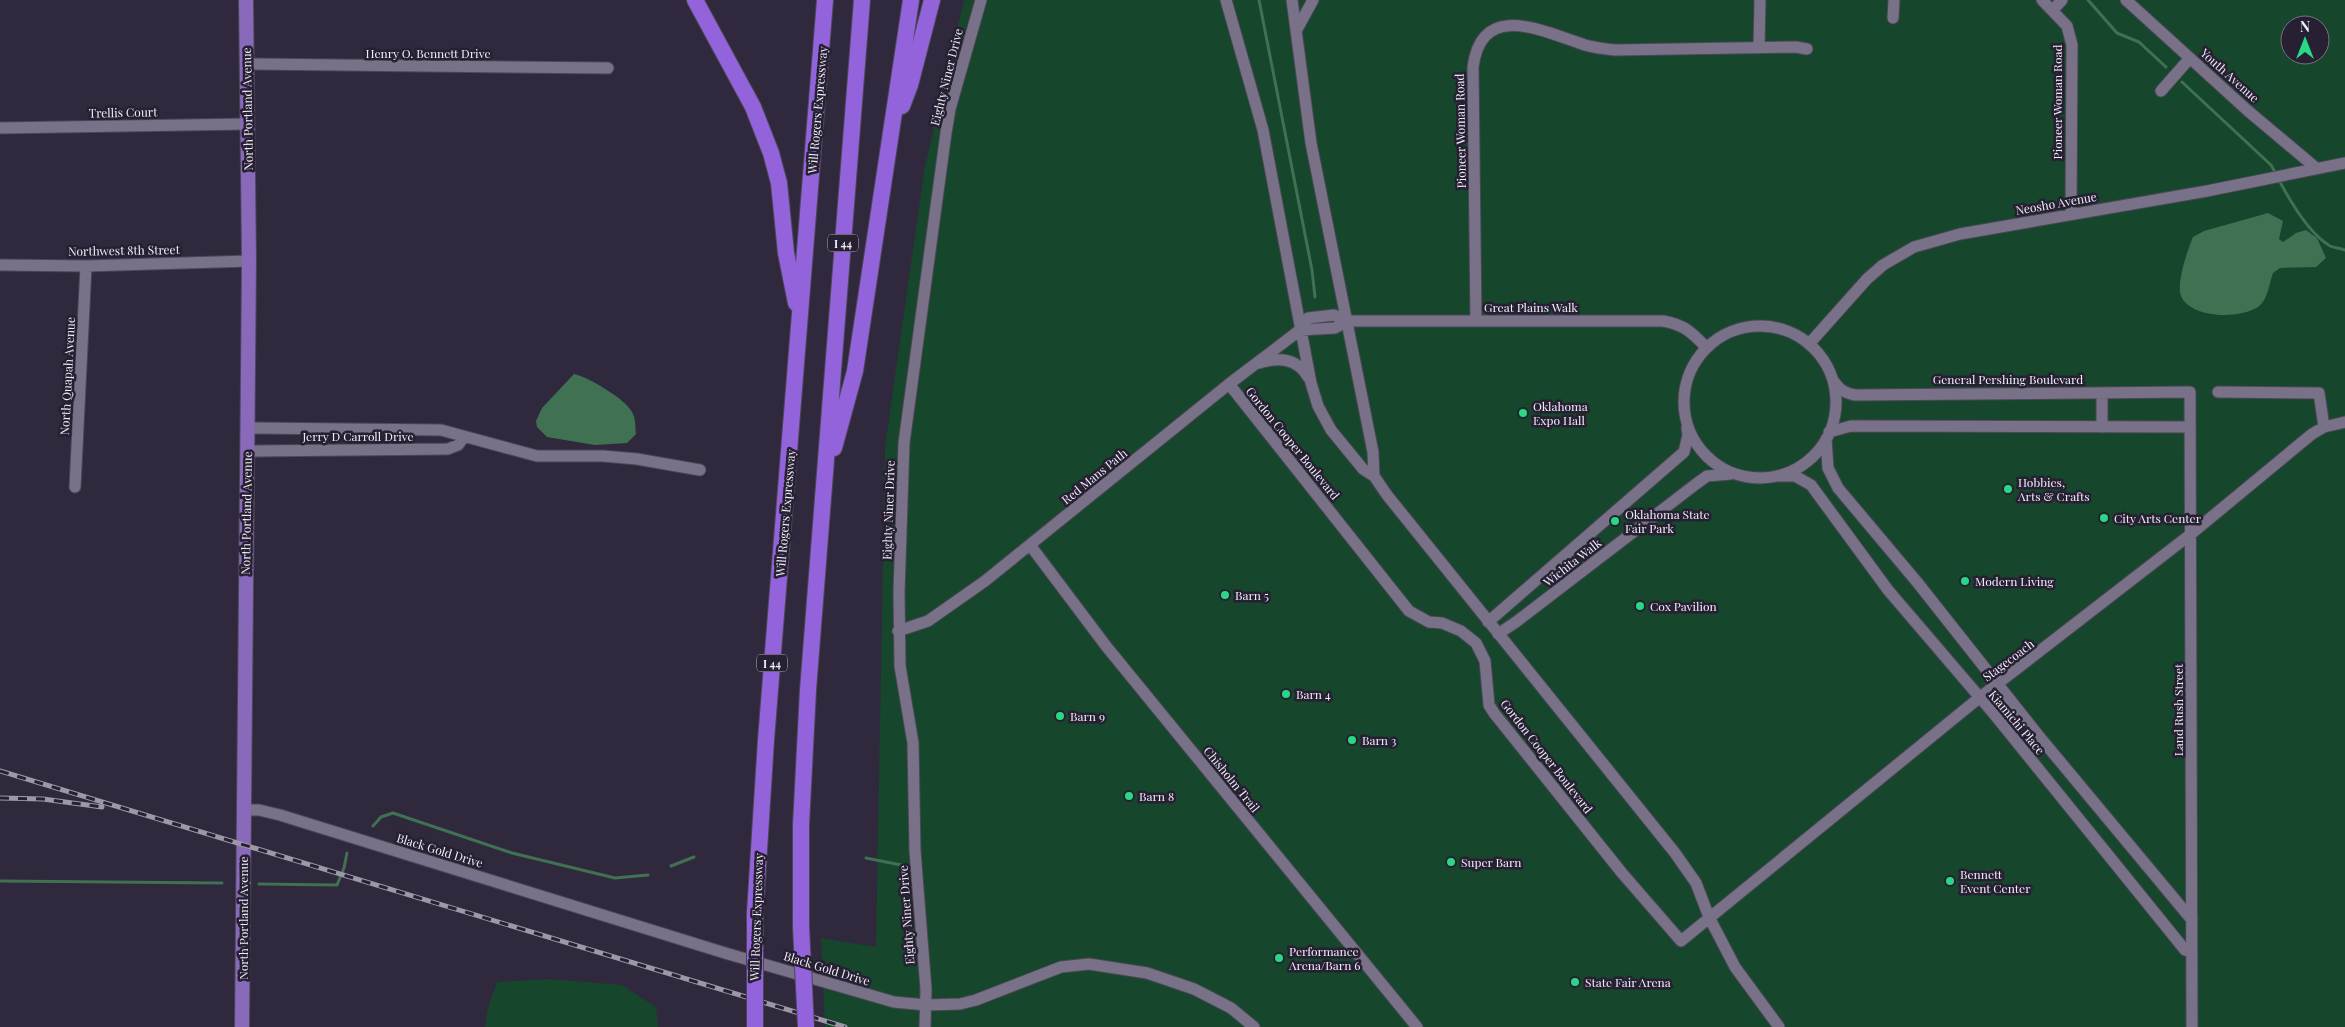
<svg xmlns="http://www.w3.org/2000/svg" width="2345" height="1027" viewBox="0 0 2345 1027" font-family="'Playfair Display',serif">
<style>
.green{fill:#16462c;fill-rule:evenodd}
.water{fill:#407153}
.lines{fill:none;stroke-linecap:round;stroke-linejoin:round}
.stream{stroke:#407153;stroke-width:3}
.minor-casing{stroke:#4c4757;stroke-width:13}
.major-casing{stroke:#4c4757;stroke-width:16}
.highway-casing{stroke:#4c4757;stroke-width:18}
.minor{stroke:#787188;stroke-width:11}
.major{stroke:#8869ba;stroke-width:14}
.highway{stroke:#9263db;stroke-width:16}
.rail-casing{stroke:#9d98a8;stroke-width:5}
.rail{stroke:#262032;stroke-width:3;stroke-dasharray:9;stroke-linecap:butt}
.highway-bridge-casing{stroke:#4c4757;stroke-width:18;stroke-linecap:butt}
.highway-bridge{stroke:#9263db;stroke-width:16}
.poi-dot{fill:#29d885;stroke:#262032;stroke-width:2}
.labels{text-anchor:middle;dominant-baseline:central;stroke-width:5;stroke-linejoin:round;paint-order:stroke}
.shield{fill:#262032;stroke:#b3b0be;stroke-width:1}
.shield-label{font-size:11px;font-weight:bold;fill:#f0edfa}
.street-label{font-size:12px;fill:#f0edfa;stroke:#262032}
.poi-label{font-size:12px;fill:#f0edfa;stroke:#262032;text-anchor:start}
</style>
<rect width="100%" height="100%" fill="#30293d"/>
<!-- green -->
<path class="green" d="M964,0h1381v1027h-1520l-4,-89 55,9 9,-500 40,-281zM2290,25h30v30h-30z
M550,979l72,6 34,22 2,20h-173l3,-19 9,-26z"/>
<!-- water -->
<path class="water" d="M2268,213l15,8 -4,18 4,3 13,-9 10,-3 11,8 9,20 -10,9 -36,1 -7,5c-4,11 -5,27 -15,34 -18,12 -67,12 -77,-11 -5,-13 7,-47 12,-59l11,-6z
M574,374c14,3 54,26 59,40 3,6 2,14 3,20l-9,9 -32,2 -48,-8 -10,-10 -1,-6 6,-13z"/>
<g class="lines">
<!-- stream -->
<path class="stream" d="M1259,0l53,270 3,27
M2088,0l29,33 22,9 27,25
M2182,82l89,83 5,9
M2279,180c11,21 29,53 51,66 4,2 10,2 15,4
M373,826l8,-9 12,-4 119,40 103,25 33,-3
M866,858l40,8
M671,866l23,-9
M0,881l222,2
M259,884l78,1 7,-17 3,-15"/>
<defs>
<path id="minor" d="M1226,0l37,130 48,253 7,23 13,24 32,39 11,7 13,19 288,358 21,30 13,34 26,50 44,60
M1292,0l19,143 62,309 1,24
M2042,0l25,26 5,19 -1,169
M2126,0l121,110 69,58
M2053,10l9,-10
M1893,18l1,-18
M1296,31l17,-31
M1759,48l1,-48
M247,64l361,4
M2161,91l29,-33
M0,128l247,-4
M0,265l86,1 163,-5
M1476,321l-3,-254c9,-67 69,-36 112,-22 10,3 20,4 30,5l181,-3 11,2
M1684 402a76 76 0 1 1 152 0a76 76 0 1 1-152 0Z
M1300,330l35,-2 12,-7
M1809,344l58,-65 16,-14 31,-18 46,-13 247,-43 138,-28
M1259,363c20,-6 38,-5 49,14
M1833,380c6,9 11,13 22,15l335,-3 2,635
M1229,384l180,227 20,11 13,1 19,8 15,12 9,18 4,44 5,8 128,160 59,68 298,-243 212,-164 121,-100 12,-7 21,-5
M2218,392l101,1 5,34
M2102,393v34
M247,428l194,2 96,26h66l34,3 63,11
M1829,432l22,-6 339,1
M1826,439l2,29 10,20 79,94 121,153 154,185
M247,451l201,-2 10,-4 6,-8
M1777,476h18l16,9 77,105 106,124 191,236 7,2
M75,487l11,-221
M1030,545l76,101 311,381
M1488,622l196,-170 4,-17 -1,-7
M898,631l30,-10 57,-40 244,-197 71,-54 8,-12 26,-3 13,6h316c22,4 28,11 43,26
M1498,634l18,-12 180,-138 11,-8 24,-2
M243,810h16l21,5 445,138 169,49 32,3 34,-1 16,-4 85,-33 28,-3 58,9 47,16 37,19 23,19
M925,1027l1,-38 -11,-138 -2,-108 -13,-77 -1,-74 5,-149 42,-310 4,-24 31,-109"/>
<path id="major" d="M242,1027l7,-766 -3,-261"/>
<path id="highway" d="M695,0l58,107 18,46 8,30 7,70 10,50
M902,106l8,-21 22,-85
M834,448l21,-77 56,-371
M755,913l11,-173 59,-740
M801,927v-102l7,-135 54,-690"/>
</defs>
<!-- minor casing -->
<use href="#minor" class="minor-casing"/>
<!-- major casing -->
<use href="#major" class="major-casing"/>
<!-- highway casing -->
<use href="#highway" class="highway-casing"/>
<!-- minor -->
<use href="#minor" class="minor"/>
<!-- major -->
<use href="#major" class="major"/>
<!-- highway -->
<use href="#highway" class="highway"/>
<defs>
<path id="rail" d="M0,771l845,256
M0,798l43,1 59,8"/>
</defs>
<!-- rail casing -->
<use href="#rail" class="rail-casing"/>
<!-- rail -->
<use href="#rail" class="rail"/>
<defs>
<path id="highway-bridge" d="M801,927l5,100
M755,1027v-114"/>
</defs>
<!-- highway-bridge casing -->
<use href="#highway-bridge" class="highway-bridge-casing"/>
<!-- highway-bridge -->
<use href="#highway-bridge" class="highway-bridge"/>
</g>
<!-- markers -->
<g class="poi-dot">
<circle cx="1523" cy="413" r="5"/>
<circle cx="2008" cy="489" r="5"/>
<circle cx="2104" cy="518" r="5"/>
<circle cx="1615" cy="521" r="5"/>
<circle cx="1965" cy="581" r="5"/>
<circle cx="1225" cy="595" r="5"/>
<circle cx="1640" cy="606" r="5"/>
<circle cx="1286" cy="694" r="5"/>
<circle cx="1060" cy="716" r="5"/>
<circle cx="1352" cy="740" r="5"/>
<circle cx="1129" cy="796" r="5"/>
<circle cx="1451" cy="862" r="5"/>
<circle cx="1950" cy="881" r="5"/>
<circle cx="1279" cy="958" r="5"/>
<circle cx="1575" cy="982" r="5"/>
</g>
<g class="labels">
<!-- shield labels -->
<g class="shield">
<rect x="828" y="234.5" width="30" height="17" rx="4"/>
<rect x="757" y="654.5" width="30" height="17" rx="4"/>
</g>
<g class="shield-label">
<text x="843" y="243">I 44</text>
<text x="772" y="663">I 44</text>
</g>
<!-- street labels -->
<g class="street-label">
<text x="428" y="53">Henry O. Bennett Drive</text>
<text transform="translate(2230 75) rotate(42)">Youth Avenue</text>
<text transform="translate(946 77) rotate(-76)">Eighty Niner Drive</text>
<text transform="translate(2057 102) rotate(-90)">Pioneer Woman Road</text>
<text transform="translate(247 109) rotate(-91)">North Portland Avenue</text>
<text transform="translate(817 110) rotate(-85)">Will Rogers Expressway</text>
<text transform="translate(123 112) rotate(-1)">Trellis Court</text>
<text transform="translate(1460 131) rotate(-91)">Pioneer Woman Road</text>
<text transform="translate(2056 203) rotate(-10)">Neosho Avenue</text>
<text transform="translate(124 250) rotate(-1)">Northwest 8th Street</text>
<text x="1531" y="307">Great Plains Walk</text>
<text transform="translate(67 376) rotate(-87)">North Quapah Avenue</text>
<text x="2008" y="379">General Pershing Boulevard</text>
<text x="358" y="436">Jerry D Carroll Drive</text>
<text transform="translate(1293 443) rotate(51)">Gordon Cooper Boulevard</text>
<text transform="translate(1094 476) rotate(-39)">Red Mans Path</text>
<text transform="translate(888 510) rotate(-88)">Eighty Niner Drive</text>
<text transform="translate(246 513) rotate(-89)">North Portland Avenue</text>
<text transform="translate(785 513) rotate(-85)">Will Rogers Expressway</text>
<text transform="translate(1572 562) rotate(-38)">Wichita Walk</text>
<text transform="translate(2008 660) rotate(-37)">Stagecoach</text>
<text transform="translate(2178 710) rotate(-90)">Land Rush Street</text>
<text transform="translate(2017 722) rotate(50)">Kiamichi Place</text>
<text transform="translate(1547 756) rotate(52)">Gordon Cooper Boulevard</text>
<text transform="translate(1232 779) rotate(51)">Chisholm Trail</text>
<text transform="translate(440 850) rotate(17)">Black Gold Drive</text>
<text transform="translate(906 915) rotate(-94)">Eighty Niner Drive</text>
<text transform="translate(756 917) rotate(-88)">Will Rogers Expressway</text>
<text transform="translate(243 918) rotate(-90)">North Portland Avenue</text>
<text transform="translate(827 968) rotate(17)">Black Gold Drive</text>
</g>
<!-- poi labels -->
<g class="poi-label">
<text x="1533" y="406">Oklahoma<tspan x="1533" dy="14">Expo Hall</tspan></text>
<text x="2018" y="482">Hobbies,<tspan x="2018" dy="14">Arts &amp; Crafts</tspan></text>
<text x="1625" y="514">Oklahoma State<tspan x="1625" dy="14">Fair Park</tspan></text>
<text x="2114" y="518">City Arts Center</text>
<text x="1975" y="581">Modern Living</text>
<text x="1235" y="595">Barn 5</text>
<text x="1650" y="606">Cox Pavilion</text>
<text x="1296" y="694">Barn 4</text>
<text x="1070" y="716">Barn 9</text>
<text x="1362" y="740">Barn 3</text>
<text x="1139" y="796">Barn 8</text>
<text x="1461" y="862">Super Barn</text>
<text x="1960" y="874">Bennett<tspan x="1960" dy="14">Event Center</tspan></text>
<text x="1289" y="951">Performance<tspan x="1289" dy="14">Arena/Barn 6</tspan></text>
<text x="1585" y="982">State Fair Arena</text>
</g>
</g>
<!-- north arrow -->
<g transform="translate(2305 40)"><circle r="24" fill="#262032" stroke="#777282"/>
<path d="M0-4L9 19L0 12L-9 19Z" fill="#29d885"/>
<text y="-8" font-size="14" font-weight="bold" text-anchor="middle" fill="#f0edfa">N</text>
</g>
</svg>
